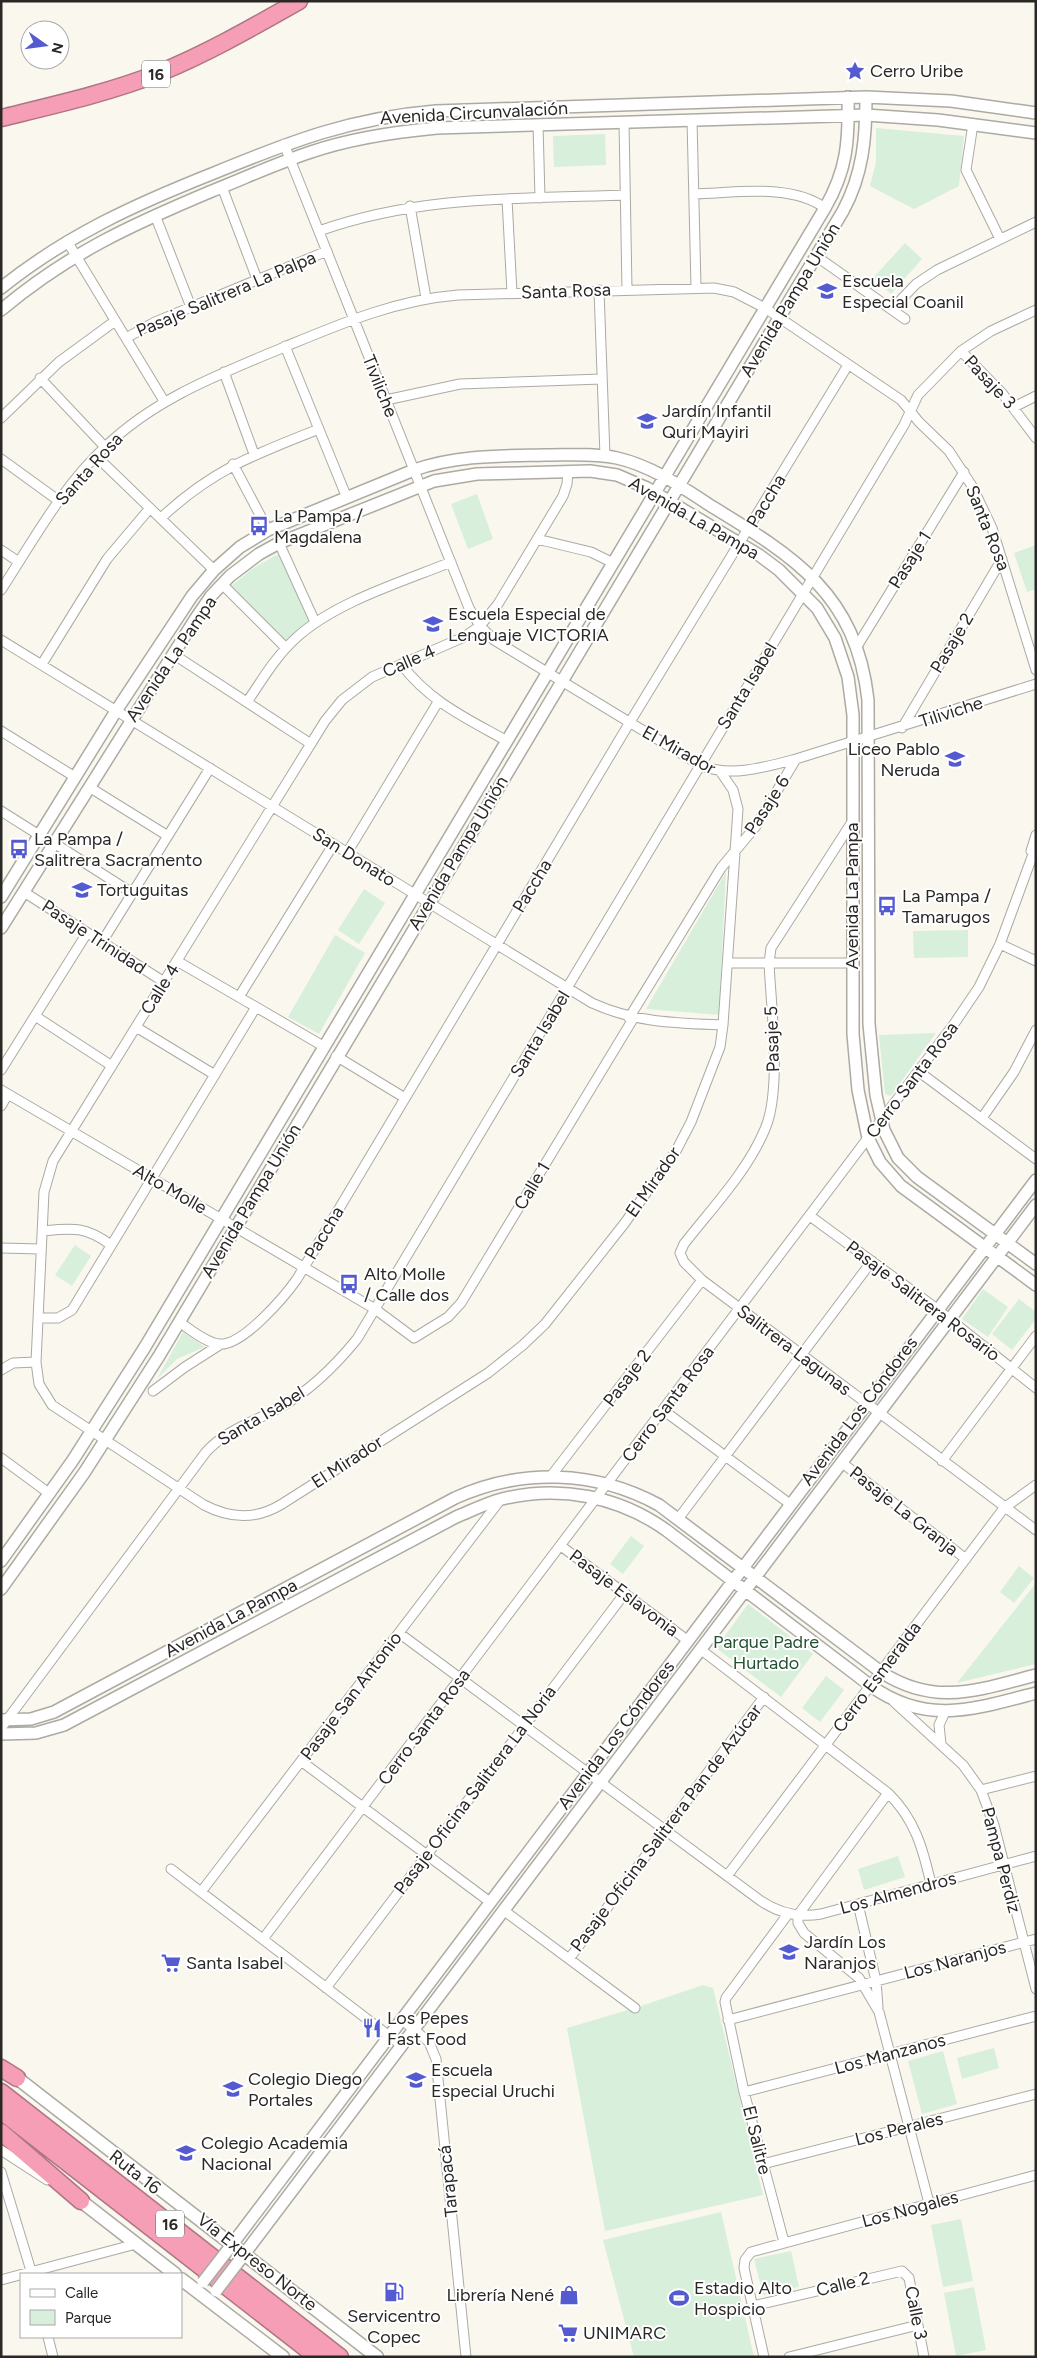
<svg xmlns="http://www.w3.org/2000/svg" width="1037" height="2358" viewBox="0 0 1037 2358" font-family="Figtree,sans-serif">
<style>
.green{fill:#d8efdc}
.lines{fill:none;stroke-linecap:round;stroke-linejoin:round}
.minor-casing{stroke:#acaaa2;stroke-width:11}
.tertiary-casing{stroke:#acaaa2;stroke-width:14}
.secondary-casing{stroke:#acaaa2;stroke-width:15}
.motorway-casing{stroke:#ae7583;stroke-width:19}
.minor{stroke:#fff;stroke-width:9}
.tertiary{stroke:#fff;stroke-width:11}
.secondary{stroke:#fff;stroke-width:12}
.motorway{stroke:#f59eb6;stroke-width:16}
.tertiary-bridge-casing{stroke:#acaaa2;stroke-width:14;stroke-linecap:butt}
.tertiary-bridge{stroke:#fff;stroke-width:11}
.labels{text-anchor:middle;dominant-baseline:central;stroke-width:4;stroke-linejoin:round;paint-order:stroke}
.shield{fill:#fff;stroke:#696866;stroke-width:1}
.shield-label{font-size:16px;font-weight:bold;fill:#292825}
.poi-label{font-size:18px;fill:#292825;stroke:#fff;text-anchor:start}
.street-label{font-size:18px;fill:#292825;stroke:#fff}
.park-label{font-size:18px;fill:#215130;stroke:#fff}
</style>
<rect width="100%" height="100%" fill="#faf7ef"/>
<!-- green -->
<path class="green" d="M876,128l88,8 -5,50 -45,23 -44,-23 6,-24z
M605,134l1,31 -52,2 -1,-31z
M905,243l17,16 -31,35 -18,-16z
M477,494l16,45 -25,10 -17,-45z
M1036,545v44l-9,3 -13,-39z
M278,554l31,65 -3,7 -18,15h-4l-54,-54 22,-18z
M726,872l-7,143 -73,-6z
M364,889l21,14 -26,41 -21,-14z
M968,930v27l-54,1 -1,-27z
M335,935l30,18 -46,81 -31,-17z
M936,1033l-45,63 -6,-2 -6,-59z
M75,1245l16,11 -19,30 -17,-11z
M983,1289l25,18 -20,30 -26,-18z
M1019,1299l17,13v7l-24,31 -20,-16z
M183,1332l22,15 -28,12 -20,20z
M631,1536l13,10 -21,28 -13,-10z
M1019,1566l15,12 -20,25 -14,-11z
M1036,1583v81l-79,19z
M748,1604l65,50 -32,43 -65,-49z
M826,1676l18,14 -24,32 -18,-14z
M898,1856l7,21 -41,13 -6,-21z
M703,1985l10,3 50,207 -158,36 -38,-203 68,-20z
M994,2048l5,20 -37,11 -5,-21z
M943,2051l14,53 -35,10 -14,-53z
M721,2212l33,145h-120l-31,-117z
M961,2219l12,62 -30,6 -12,-62z
M791,2251l8,36 -36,8 -9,-36z
M974,2287l12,63 -30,6 -12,-63z"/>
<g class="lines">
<defs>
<path id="minor" d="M692,120l4,167
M624,122l3,168
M973,124l-7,46 34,69
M538,125l2,73
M284,144l185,464 11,18 14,14 206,125c29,13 66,2 96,-6l240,-75
M222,187l35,92
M694,194c41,-1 97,-11 131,14
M507,199l5,94
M410,206l16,92
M155,215l36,92
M319,231c102,-36 199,-32 306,-36
M67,241l97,160
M816,256l89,63
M599,290l6,166
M892,309l24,-25 21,-14 99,-48
M126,338l29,-16 172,-71
M285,346l62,152
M961,351l41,42 34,45
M224,372l30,82
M40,378l65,69
M386,400l74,-16 142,-5
M1014,407l22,-11
M1,418l58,-56 56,-41
M96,456l118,114
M1,459l58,42
M233,464l35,66
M568,471l-1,13 -4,12 -65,108 -18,22 -16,11 -92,40 -30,23 -17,21 -272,440 -9,31 -8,170 3,22 13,21 152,100c27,14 52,15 78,-1l206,-131 35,-28 22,-21 79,-100 52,-73 15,-29 29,-75 3,-22 15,-216 -5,-19 -13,-19
M161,518c51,-48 94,-64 158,-89
M537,539l54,13 22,11
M279,543l36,79
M1,550l18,12
M222,584l64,64
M1,590c32,-49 61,-103 104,-143 51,-49 113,-72 177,-99 58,-24 113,-48 176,-53l256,-7 20,4 31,16 136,92 18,22 30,29 23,35 20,42 44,142
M1,640l591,363c44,20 84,20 131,22
M856,648l108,-176
M173,654l138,90
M42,664l65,-105 43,-51
M401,664c29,38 65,54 106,77
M247,702c15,-22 29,-46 49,-64 39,-36 106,-56 155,-76
M902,728l100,-169
M1,731l74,46
M89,787l79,49
M1,811l38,24
M852,822l-81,126 -2,15c2,44 13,127 -4,166 -18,43 -53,79 -81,115l-4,9 4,9 18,18 334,250
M54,843l78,50
M1031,851l5,-16
M347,853l91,-151
M24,892l140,90
M102,942l108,-174
M1000,944l36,17
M177,961l146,85
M728,963h124
M239,997l94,-152
M35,1016l77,50
M629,1018l92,-150 35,-42 40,-67
M136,1027l79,48
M336,1056l69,42
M1,1070l86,-137
M918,1071l118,88
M1,1090l374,219 39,29 34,-21 13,-14 172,-284
M1,1106l7,-12
M982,1118l32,-46 22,-42
M810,1216l127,93 99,79
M43,1231c30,-3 42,-5 68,14
M1,1248l40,1
M39,1318h19l14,-8 184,-303
M179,1322c11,7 27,21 40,22 23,3 66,-48 78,-65l333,-557 218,-357
M1,1370l12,-7 23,-1
M153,1391l32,-24 36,-23
M663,1410l127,94
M1,1458l49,36
M942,1461l94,-125
M841,1462l125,97
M551,1476l151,-196
M678,1519l194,-258
M561,1546l126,94
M399,1633l362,268c18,12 38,17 60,13l215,-58
M700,1649l188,144c27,26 35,56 43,91
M894,1702l69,63 18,25 13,35 42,164
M1,1728l205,-276c20,-22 48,-30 73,-44 31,-17 56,-42 78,-69l547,-914 14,-30 43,-44 30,-20 45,-21
M941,1744l-2,-19 6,-13
M301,1761l189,141
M981,1790l55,-14
M888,1793l-90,122v8l6,10 55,45 20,34 50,191
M171,1869l230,176
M727,1876l277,-368 32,-23
M201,1892l300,-393
M858,1904l18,77 2,26
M503,1910l132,98
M263,1939l691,-915 25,-37 21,-43 36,-98
M569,1959l195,-262
M326,1988l299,-395
M401,2019l28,23 7,17 30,298
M728,2020l308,-81
M744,2092l292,-76
M1,2150l46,30
M763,2164l273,-70
M1,2172l31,102
M784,2242l-40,-150 -19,-90 1,-4 62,-84
M1,2280l135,-36
M753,2306l149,-35 7,7 15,79
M48,2337l5,20
M764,2357l-20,-89 1,-8 6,-8 285,-77
M789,2357l129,-32"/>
<path id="tertiary" d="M1,288c66,-53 135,-84 213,-115 78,-32 137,-55 222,-62l430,-14 85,4 85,12
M1,310c68,-57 130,-85 211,-119 33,-13 65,-28 99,-39 41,-14 83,-20 126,-24l429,-13 72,5 98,13
M1,897l115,-186 76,-115 22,-26 26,-23 28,-17 146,-60c43,-15 86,-14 131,-15 24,0 48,-2 72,3 35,8 65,29 94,48 84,51 145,88 157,194l1,324 7,71 8,35 14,28 19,19 119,87
M1,928l195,-310 15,-22 19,-20 29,-22 20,-11 155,-62 43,-7 113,-3 27,4 30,13 112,67 20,15 38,38 18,30 13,39 5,38v319l5,56 10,48 12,24 21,24 135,99
M1,1561l72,-101 72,-113 680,-1139c22,-38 24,-67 23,-111
M1,1589l83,-116 75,-117 684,-1145c20,-37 23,-73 23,-114
M1,1720l30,-1 23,-7 401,-214c66,-30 140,-28 204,7l222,167c54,35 97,18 155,3
M1,1734l35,-1 28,-8 392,-208c15,-6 30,-14 46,-18 58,-14 116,-3 164,31l205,156c56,40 104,23 165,7
M227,2251l809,-1071
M239,2261l797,-1056"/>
<path id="secondary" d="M17,2078l360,279
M81,2201l94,73
M181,2279l102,78"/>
<path id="motorway" d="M1,118c53,-13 107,-25 158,-45 49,-20 94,-46 140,-72
M1,2068l16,10
M1,2092l339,265
M1,2111l316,246
M1,2132l80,69"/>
</defs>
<!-- minor casing -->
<use href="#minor" class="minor-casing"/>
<!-- tertiary casing -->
<use href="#tertiary" class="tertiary-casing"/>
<!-- secondary casing -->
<use href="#secondary" class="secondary-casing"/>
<!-- motorway casing -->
<use href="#motorway" class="motorway-casing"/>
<!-- minor -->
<use href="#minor" class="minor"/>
<!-- tertiary -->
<use href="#tertiary" class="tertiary"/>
<!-- secondary -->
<use href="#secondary" class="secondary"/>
<!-- motorway -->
<use href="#motorway" class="motorway"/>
<defs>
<path id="tertiary-bridge" d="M203,2282l24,-31
M216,2291l23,-30"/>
</defs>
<!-- tertiary-bridge casing -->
<use href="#tertiary-bridge" class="tertiary-bridge-casing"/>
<!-- tertiary-bridge -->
<use href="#tertiary-bridge" class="tertiary-bridge"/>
</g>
<!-- icons -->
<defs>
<symbol id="sight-bare" viewBox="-9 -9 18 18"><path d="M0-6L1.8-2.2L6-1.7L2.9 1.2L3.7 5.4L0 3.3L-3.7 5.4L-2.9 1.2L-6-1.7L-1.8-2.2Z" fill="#545bd1" stroke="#fff" stroke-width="2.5" paint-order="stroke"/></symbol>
<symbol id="school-bare" viewBox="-9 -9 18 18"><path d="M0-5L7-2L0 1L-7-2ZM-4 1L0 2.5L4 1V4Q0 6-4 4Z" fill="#545bd1" stroke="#fff" stroke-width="2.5" paint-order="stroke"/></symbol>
<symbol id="bus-bare" viewBox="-9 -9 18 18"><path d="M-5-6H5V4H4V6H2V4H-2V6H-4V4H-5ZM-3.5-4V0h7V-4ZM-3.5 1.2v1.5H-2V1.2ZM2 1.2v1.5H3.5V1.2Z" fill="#545bd1" stroke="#fff" stroke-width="2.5" paint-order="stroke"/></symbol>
<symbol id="supermarket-bare" viewBox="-9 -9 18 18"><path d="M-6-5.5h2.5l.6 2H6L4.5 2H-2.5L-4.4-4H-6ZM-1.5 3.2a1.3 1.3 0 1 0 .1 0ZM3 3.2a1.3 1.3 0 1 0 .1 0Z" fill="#545bd1" stroke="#fff" stroke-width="2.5" paint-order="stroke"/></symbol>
<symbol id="restaurant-bare" viewBox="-9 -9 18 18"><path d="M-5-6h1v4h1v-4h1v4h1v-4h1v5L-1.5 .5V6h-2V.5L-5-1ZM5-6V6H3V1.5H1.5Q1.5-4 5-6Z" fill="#545bd1" stroke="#fff" stroke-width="2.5" paint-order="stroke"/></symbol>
<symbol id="fuel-bare" viewBox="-9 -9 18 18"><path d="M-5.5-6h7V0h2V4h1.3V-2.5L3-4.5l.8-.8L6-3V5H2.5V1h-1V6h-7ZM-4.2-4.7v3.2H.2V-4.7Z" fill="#545bd1" stroke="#fff" stroke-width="2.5" paint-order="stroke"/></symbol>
<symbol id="shop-bare" viewBox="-9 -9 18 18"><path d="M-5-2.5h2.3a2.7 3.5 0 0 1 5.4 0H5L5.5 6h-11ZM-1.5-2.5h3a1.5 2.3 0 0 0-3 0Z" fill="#545bd1" stroke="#fff" stroke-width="2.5" paint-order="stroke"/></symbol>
<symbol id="stadium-bare" viewBox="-9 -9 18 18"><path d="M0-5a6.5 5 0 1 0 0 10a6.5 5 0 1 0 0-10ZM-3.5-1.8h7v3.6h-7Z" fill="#545bd1" stroke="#fff" stroke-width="2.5" paint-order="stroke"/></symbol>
</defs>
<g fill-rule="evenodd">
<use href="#sight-bare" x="841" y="57" width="28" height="28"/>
<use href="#school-bare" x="813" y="277" width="28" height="28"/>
<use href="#school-bare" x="633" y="407" width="28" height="28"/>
<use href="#bus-bare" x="245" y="512" width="28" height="28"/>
<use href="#school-bare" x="419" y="610" width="28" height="28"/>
<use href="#school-bare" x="941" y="745" width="28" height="28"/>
<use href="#bus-bare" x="5" y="835" width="28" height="28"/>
<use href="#school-bare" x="68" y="876" width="28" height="28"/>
<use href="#bus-bare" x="873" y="892" width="28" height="28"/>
<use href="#bus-bare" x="335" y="1270" width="28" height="28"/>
<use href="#school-bare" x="775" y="1938" width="28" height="28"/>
<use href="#supermarket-bare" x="157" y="1949" width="28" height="28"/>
<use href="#restaurant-bare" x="358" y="2014" width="28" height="28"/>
<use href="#school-bare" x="402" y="2066" width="28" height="28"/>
<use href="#school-bare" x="219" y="2075" width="28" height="28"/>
<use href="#school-bare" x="172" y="2139" width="28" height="28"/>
<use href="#fuel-bare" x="380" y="2278" width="28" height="28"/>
<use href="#shop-bare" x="555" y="2281" width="28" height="28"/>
<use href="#stadium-bare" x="665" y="2284" width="28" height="28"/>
<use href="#supermarket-bare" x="554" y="2319" width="28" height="28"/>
</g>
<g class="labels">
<!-- shield labels -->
<g class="shield">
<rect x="142" y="60.5" width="28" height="27" rx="4"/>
<rect x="156" y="2210.5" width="28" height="27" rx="4"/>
</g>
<g class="shield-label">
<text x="156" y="74">16</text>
<text x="170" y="2224">16</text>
</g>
<!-- poi labels -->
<g class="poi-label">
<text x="870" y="71">Cerro Uribe</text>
<text x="842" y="281">Escuela<tspan x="842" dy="21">Especial Coanil</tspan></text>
<text x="662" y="411">Jardín Infantil<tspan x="662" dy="21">Quri Mayiri</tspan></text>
<text x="274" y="516">La Pampa /<tspan x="274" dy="21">Magdalena</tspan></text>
<text x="448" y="614">Escuela Especial de<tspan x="448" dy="21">Lenguaje VICTORIA</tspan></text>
<text x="940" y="749" text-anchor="end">Liceo Pablo<tspan x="940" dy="21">Neruda</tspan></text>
<text x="34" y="839">La Pampa /<tspan x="34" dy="21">Salitrera Sacramento</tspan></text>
<text x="97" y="890">Tortuguitas</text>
<text x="902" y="896">La Pampa /<tspan x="902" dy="21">Tamarugos</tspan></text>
<text x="364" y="1274">Alto Molle<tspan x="364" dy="21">/ Calle dos</tspan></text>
<text x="804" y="1942">Jardín Los<tspan x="804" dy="21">Naranjos</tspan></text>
<text x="186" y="1963">Santa Isabel</text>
<text x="387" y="2018">Los Pepes<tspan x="387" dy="21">Fast Food</tspan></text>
<text x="431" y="2070">Escuela<tspan x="431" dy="21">Especial Uruchi</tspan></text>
<text x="248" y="2079">Colegio Diego<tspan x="248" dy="21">Portales</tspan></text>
<text x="201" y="2143">Colegio Academia<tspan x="201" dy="21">Nacional</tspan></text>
<text x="694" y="2288">Estadio Alto<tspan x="694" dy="21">Hospicio</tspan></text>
<text x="554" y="2295" text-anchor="end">Librería Nené</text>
<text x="394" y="2316" text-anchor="middle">Servicentro<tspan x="394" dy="21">Copec</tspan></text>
<text x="583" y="2333">UNIMARC</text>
</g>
<!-- street labels -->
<g class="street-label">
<text transform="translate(474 113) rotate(-3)">Avenida Circunvalación</text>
<text transform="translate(566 291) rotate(-2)">Santa Rosa</text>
<text transform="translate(226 294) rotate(-23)">Pasaje Salitrera La Palpa</text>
<text transform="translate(790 300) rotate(-59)">Avenida Pampa Unión</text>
<text transform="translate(990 382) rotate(47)">Pasaje 3</text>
<text transform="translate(380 386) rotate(68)">Tiviliche</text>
<text transform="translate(89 469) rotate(-48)">Santa Rosa</text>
<text transform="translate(766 501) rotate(-59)">Paccha</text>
<text transform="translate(694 518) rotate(30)">Avenida La Pampa</text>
<text transform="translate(988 528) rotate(68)">Santa Rosa</text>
<text transform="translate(910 560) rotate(-58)">Pasaje 1</text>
<text transform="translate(952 643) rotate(-59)">Pasaje 2</text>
<text transform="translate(171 659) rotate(-56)">Avenida La Pampa</text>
<text transform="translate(409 661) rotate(-24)">Calle 4</text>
<text transform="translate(747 686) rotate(-59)">Santa Isabel</text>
<text transform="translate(951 712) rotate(-18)">Tiliviche</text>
<text transform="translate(679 750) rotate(29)">El Mirador</text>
<text transform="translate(767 805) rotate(-57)">Pasaje 6</text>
<text transform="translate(458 853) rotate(-59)">Avenida Pampa Unión</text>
<text transform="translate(354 857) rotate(32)">San Donato</text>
<text transform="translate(532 886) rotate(-59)">Paccha</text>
<text transform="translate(852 896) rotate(-90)">Avenida La Pampa</text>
<text transform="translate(94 937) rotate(33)">Pasaje Trinidad</text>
<text transform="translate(160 989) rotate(-58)">Calle 4</text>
<text transform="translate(540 1034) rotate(-59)">Santa Isabel</text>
<text transform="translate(772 1039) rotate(-92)">Pasaje 5</text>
<text transform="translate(912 1080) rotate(-53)">Cerro Santa Rosa</text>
<text transform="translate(653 1182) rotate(-55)">El Mirador</text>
<text transform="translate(532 1186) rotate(-59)">Calle 1</text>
<text transform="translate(170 1189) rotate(30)">Alto Molle</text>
<text transform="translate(251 1201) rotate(-59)">Avenida Pampa Unión</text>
<text transform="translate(324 1233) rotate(-59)">Paccha</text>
<text transform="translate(923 1301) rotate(37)">Pasaje Salitrera Rosario</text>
<text transform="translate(794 1350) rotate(37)">Salitrera Lagunas</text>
<text transform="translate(627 1378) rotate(-53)">Pasaje 2</text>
<text transform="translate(668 1404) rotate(-53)">Cerro Santa Rosa</text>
<text transform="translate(859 1411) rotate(-53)">Avenida Los Cóndores</text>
<text transform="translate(261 1416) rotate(-31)">Santa Isabel</text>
<text transform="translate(347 1462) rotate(-33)">El Mirador</text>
<text transform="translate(904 1511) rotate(38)">Pasaje La Granja</text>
<text transform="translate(624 1593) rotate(37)">Pasaje Eslavonia</text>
<text transform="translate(231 1618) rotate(-28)">Avenida La Pampa</text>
<text transform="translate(877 1677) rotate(-53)">Cerro Esmeralda</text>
<text transform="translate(351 1696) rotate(-53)">Pasaje San Antonio</text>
<text transform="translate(424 1727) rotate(-53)">Cerro Santa Rosa</text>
<text transform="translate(616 1735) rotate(-53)">Avenida Los Cóndores</text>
<text transform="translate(475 1790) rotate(-53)">Pasaje Oficina Salitrera La Noria</text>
<text transform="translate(666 1828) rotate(-53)">Pasaje Oficina Salitrera Pan de Azúcar</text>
<text transform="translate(1001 1860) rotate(75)">Pampa Perdiz</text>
<text transform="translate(898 1893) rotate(-15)">Los Almendros</text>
<text transform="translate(955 1960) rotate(-15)">Los Naranjos</text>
<text transform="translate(890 2054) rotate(-15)">Los Manzanos</text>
<text transform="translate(899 2129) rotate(-14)">Los Perales</text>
<text transform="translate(757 2140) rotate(76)">El Salitre</text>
<text transform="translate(135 2172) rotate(38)">Ruta 16</text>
<text transform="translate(448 2181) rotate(-96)">Tarapacá</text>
<text transform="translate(910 2209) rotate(-15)">Los Nogales</text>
<text transform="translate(257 2262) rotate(38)">Vía Expreso Norte</text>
<text transform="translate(843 2284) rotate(-14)">Calle 2</text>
<text transform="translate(916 2313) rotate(79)">Calle 3</text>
</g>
<!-- park labels -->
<g class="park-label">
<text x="766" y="1642">Parque Padre<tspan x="766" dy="21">Hurtado</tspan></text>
</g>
</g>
<!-- border -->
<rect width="1037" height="2358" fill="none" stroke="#292825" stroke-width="5"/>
<!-- legend -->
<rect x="20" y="2273" width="162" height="65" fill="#ffffff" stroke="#a9a9a8"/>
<rect x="30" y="2289" width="25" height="8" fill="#ffffff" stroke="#a9a9a8"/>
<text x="65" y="2298" font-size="15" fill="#292825">Calle</text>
<rect x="30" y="2310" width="25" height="15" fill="#d8efdc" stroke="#a9a9a8"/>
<text x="65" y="2323" font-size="15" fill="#292825">Parque</text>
<!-- north arrow -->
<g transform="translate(45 45) rotate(104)"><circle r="24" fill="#ffffff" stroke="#a9a9a8"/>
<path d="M0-4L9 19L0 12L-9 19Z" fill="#545bd1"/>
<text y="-8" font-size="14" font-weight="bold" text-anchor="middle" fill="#292825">N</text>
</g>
</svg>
